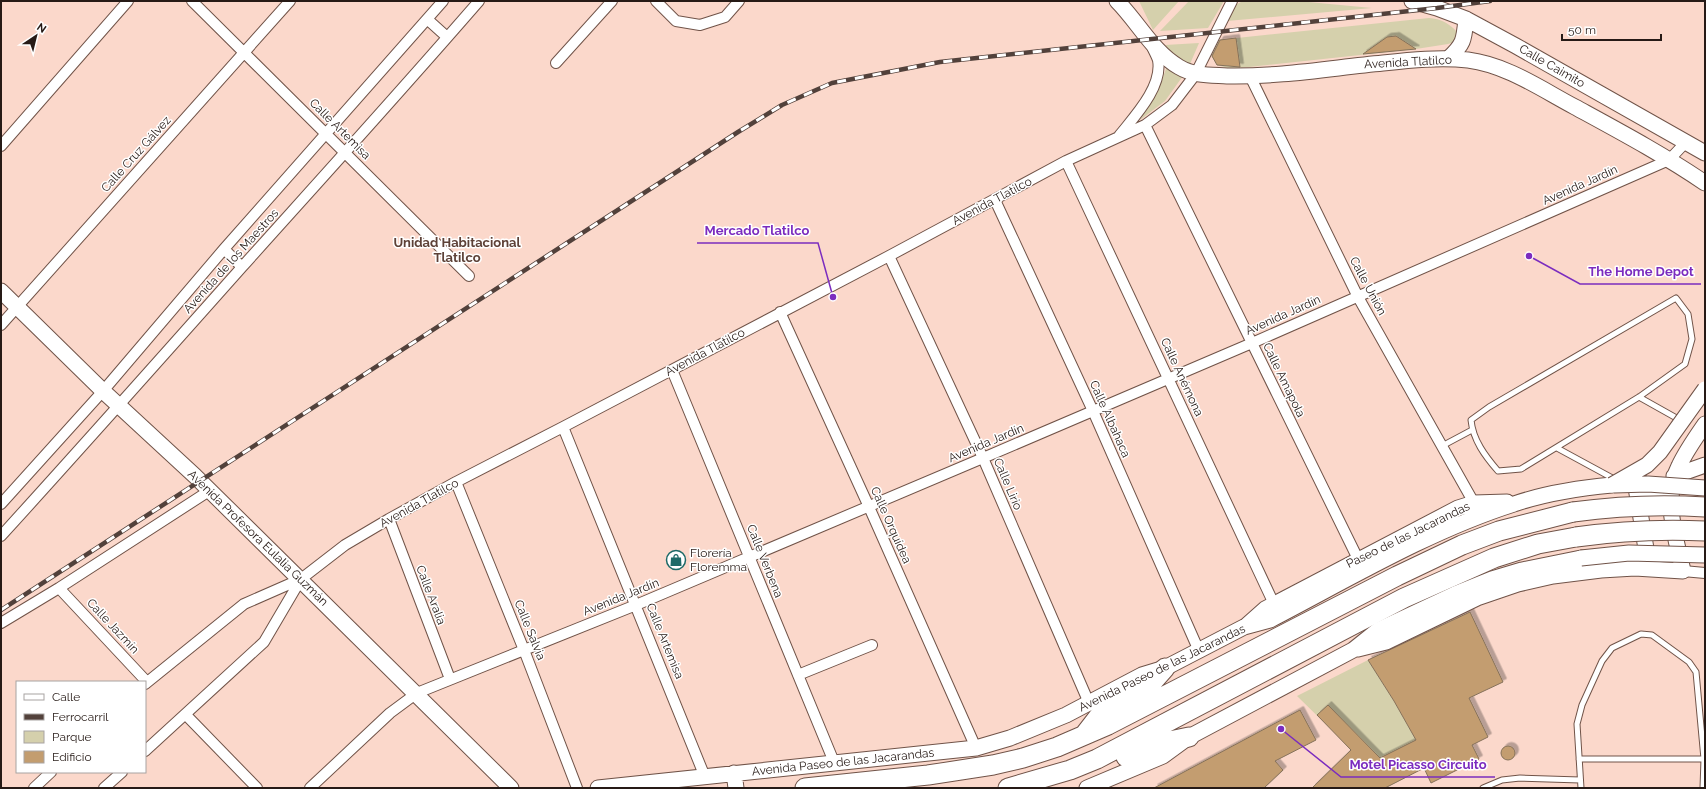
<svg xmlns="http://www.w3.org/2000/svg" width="1706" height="789" viewBox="0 0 1706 789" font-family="Raleway,sans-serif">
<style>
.green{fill:#d5d0ac}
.building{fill:#c39d6f;stroke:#85715a;filter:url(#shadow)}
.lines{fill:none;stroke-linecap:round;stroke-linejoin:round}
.lane-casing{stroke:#705348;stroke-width:7}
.street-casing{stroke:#705348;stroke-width:12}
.secondary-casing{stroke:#705348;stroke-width:17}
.highway-casing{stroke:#705348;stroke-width:21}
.lane{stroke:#fff;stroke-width:5}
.street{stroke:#fff;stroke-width:10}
.secondary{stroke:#fff;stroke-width:15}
.highway{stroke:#fff;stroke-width:19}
.rail-casing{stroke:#52413b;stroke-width:4.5}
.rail{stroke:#fff;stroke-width:3;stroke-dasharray:9;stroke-linecap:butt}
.secondary-bridge-casing{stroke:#705348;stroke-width:17;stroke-linecap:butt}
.highway-bridge-casing{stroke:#705348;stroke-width:21;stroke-linecap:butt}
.secondary-bridge{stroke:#fff;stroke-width:15}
.highway-bridge{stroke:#fff;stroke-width:19}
.labels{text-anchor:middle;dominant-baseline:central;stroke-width:3;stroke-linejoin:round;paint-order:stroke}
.street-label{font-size:12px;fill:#261a16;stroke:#fff}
.poi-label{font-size:12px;fill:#261a16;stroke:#fff;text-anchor:start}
.neighbourhood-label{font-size:13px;font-weight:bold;fill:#5d4137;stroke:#fff}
.leader{fill:none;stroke:#7b2cbf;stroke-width:1.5}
.callout-dot{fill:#7b2cbf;stroke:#fff;stroke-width:1.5}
.callout-label{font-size:13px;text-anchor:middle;font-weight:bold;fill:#7b2cbf;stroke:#fff;stroke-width:3;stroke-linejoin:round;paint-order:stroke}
</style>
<defs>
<filter id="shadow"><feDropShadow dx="3.5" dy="-3.5" stdDeviation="0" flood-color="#0004"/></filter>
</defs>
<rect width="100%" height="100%" fill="#fbd8cb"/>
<!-- green -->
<path class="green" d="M1139,1h40l-26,29z
M1189,1h35l-16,27 -48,3z
M1243,1h55l74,7 -145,13 8,-16z
M1429,18c12,1 20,5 28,14v5l-3,5 -6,2 -32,5 -185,20 -14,-4 -6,-10 2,-8 5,-7z
M1199,43l-9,21 -15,-7 -10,-12z
M1167,66l16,10 -18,25 -25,19 18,-29z
M1368,660l26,41 36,64 -41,21 -92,-90z"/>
<!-- building -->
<path class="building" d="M1396,36l20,13 -53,5 24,-17z
M1236,38l4,29 -23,-2 -5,-9 8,-16z
M1470,612l33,70 -34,16 19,39 -16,8 7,14 -48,24 -7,-15 -39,20h-73l39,-38 -34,-35 11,-10 52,53 36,-18 -22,-39 -26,-41z
M1300,710l16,30 -41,21 8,9 -19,18h-110z
M1501 753a7 7 0 1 1 14 0a7 7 0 1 1-14 0Z"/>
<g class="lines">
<defs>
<path id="lane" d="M1676,298l12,16 4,25 -7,25 -46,33 -118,72 -23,2c-13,-15 -25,-31 -27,-51l18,-13z
M1639,397l41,23
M1442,446l30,-16
M1557,448l59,32
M1579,759h125
M1483,788l19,-8 18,-2 60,2
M1581,788l-4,-64 5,-19 20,-44 10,-13 29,-14 11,1 37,27 7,10 8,87 -1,29"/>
<path id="street" d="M192,1l277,275
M656,1l20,20 24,4 25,-8 14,-16
M427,19l20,18
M556,63l56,-62
M1250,76l108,221 116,206
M1145,125l213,434
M1119,136c15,-19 44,-49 39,-76 -1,-3 -3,-7 -5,-11
M1,146l127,-145
M1066,161l208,443
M995,200l98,211 106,240
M224,249l18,18
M889,256l94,202 106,245
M780,312l89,195 107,241
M1,325l289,-324
M672,370l162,392
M563,427l142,350
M456,482l68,168 53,138
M1,504l102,-113 121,-142 219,-248
M389,519l61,160
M1,536c81,-89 161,-179 241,-269 79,-88 159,-176 237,-266
M1683,571l22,2
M59,588l88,94
M1,623l58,-35 150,-97
M798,675l74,-30
M145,684l99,-80 57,-25 44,-34 44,-26 67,-37 107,-55 326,-171 177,-95 79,-36 27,-20 23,-30 37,-74
M186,715l71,73
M145,751l119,-109 37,-63
M34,788l17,-16
M104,788l18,-16
M310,788l80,-75 27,-20 219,-88 347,-147 269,-115 417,-183 17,-18"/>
<path id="secondary" d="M1117,1c21,21 36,51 62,66 15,9 31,8 48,9 52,1 104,-8 156,-13 28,-3 57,-6 85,-3 39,5 73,29 107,47 44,24 89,48 130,76
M1412,1l25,7 29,11 50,27 189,107
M1448,59c16,-15 16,-19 18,-40
M1,291l102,100 92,85 316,312
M1634,475l13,80 5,9
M1674,476l31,-11
M1637,478l33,32
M1247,625l18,-16 193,-101 16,-5 33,-1
M1358,649l28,-7 91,-44 41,-14 35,-8 48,-6 34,-2 48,3c-7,-34 -21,-72 -4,-105 7,-15 17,-29 26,-42
M734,773l2,15
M598,788l378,-40 34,-10 56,-23 76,-40 23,-7 79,-41 26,-7c79,-41 159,-89 244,-116 32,-11 65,-16 98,-19
M1087,788l76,-32 26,-19 164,-87 25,-20 77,-36 37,-15 30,-9 59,-12"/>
<path id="highway" d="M1085,734l17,-22 48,-27 15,-17
M1126,757l34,-14 29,-6
M805,788l123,-13 65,-10 30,-7 34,-11 51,-22 289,-149 65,-31 37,-14 74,-19
M1008,788l62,-18 27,-11 307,-161 90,-40 44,-14 38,-7"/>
</defs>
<!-- lane casing -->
<use href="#lane" class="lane-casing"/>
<!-- street casing -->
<use href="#street" class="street-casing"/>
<!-- secondary casing -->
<use href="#secondary" class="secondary-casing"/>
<!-- highway casing -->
<use href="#highway" class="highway-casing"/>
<!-- lane -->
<use href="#lane" class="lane"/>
<!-- street -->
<use href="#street" class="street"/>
<!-- secondary -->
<use href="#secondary" class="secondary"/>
<!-- highway -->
<use href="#highway" class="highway"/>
<defs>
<path id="rail" d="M1,610l737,-478 44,-27 50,-22 108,-21 497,-54 53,-7"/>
</defs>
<!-- rail casing -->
<use href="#rail" class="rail-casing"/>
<!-- rail -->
<use href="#rail" class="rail"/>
<defs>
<path id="secondary-bridge" d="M1612,485l35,-20 13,-13 45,-63
M1614,485l34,-1 57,4
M1581,558l48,-5 76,2"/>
<path id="highway-bridge" d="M1573,512c44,-6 88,-8 132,-5
M1576,537c43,-6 85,-8 129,-6"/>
</defs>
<!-- secondary-bridge casing -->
<use href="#secondary-bridge" class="secondary-bridge-casing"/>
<!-- highway-bridge casing -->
<use href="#highway-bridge" class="highway-bridge-casing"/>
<!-- secondary-bridge -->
<use href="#secondary-bridge" class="secondary-bridge"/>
<!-- highway-bridge -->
<use href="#highway-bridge" class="highway-bridge"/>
</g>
<!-- icons -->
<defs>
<symbol id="shop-ring" viewBox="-11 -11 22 22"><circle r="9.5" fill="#fff" stroke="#1c6967" stroke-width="1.5"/><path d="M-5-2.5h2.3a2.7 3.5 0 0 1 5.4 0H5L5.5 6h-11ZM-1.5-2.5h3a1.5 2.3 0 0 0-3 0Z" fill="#1c6967"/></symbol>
</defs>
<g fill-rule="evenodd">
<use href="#shop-ring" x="665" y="549" width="22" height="22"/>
</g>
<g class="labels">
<!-- street labels -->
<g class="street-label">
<text transform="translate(1408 62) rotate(-3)">Avenida Tlatilco</text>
<text transform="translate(1552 66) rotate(30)">Calle Caimito</text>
<text transform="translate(340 129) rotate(45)">Calle Artemisa</text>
<text transform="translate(136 154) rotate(-48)">Calle Cruz Gálvez</text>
<text transform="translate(1580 185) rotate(-24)">Avenida Jardín</text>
<text transform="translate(992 201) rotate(-28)">Avenida Tlatilco</text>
<text transform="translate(231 261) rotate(-48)">Avenida de los Maestros</text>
<text transform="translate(1368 286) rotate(62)">Calle Unión</text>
<text transform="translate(1283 315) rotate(-24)">Avenida Jardín</text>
<text transform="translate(705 352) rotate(-28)">Avenida Tlatilco</text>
<text transform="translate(1182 377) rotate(65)">Calle Anémona</text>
<text transform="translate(1284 380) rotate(64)">Calle Amapola</text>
<text transform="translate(1110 419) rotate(66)">Calle Albahaca</text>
<text transform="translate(986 443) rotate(-23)">Avenida Jardín</text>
<text transform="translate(1008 484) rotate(67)">Calle Lirio</text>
<text transform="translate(419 503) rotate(-29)">Avenida Tlatilco</text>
<text transform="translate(891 525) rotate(66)">Calle Orquídea</text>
<text transform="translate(1408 535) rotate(-26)">Paseo de las Jacarandas</text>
<text transform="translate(258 538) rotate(44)">Avenida Profesora Eulalia Guzmán</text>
<text transform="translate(765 561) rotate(68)">Calle Verbena</text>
<text transform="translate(431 595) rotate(69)">Calle Aralia</text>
<text transform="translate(621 597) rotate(-22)">Avenida Jardín</text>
<text transform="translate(113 626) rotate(47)">Calle Jazmín</text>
<text transform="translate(530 630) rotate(68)">Calle Salvia</text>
<text transform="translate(665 641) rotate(68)">Calle Artemisa</text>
<text transform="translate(1162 668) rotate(-26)">Avenida Paseo de las Jacarandas</text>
<text transform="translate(843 762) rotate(-6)">Avenida Paseo de las Jacarandas</text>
</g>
<!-- poi labels -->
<g class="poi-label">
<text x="690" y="553">Florería<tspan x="690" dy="14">Floremma</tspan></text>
</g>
<!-- neighbourhood labels -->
<g class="neighbourhood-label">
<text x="457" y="242">Unidad Habitacional<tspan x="457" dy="15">Tlatilco</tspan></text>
</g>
</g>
<!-- callouts -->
<path class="leader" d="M833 297L818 243H697M1529 256L1580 284H1701M1281 729L1341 777H1495"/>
<g class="callout-dot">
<circle cx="833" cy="297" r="4"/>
<circle cx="1529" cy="256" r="4"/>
<circle cx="1281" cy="729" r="4"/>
</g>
<g class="callout-label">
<text x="757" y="235">Mercado Tlatilco</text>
<text x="1641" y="276">The Home Depot</text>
<text x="1418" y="769">Motel Picasso Circuito</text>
</g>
<!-- border -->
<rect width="1706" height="789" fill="none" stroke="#261a16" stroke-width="4"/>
<!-- legend -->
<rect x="16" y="681" width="130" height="92" fill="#ffffff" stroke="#a8a3a2"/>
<rect x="24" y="694" width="20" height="6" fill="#ffffff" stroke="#a8a3a2"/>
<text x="52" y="701" font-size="12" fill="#261a16">Calle</text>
<rect x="24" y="714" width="20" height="6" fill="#52413b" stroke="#a8a3a2"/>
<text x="52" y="721" font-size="12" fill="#261a16">Ferrocarril</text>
<rect x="24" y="731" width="20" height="12" fill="#d5d0ac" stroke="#a8a3a2"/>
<text x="52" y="741" font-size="12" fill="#261a16">Parque</text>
<rect x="24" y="751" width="20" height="12" fill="#c39d6f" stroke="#a8a3a2"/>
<text x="52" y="761" font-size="12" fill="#261a16">Edificio</text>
<!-- north arrow -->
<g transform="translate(36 36) rotate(35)" stroke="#ffffff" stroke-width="3" paint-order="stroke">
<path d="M0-3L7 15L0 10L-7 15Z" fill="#261a16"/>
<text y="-6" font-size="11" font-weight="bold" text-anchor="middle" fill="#261a16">N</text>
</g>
<!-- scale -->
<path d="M1562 34v6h99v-6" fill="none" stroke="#261a16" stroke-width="2"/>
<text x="1568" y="34" font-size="12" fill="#261a16" stroke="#ffffff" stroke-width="3" paint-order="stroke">50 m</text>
</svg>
